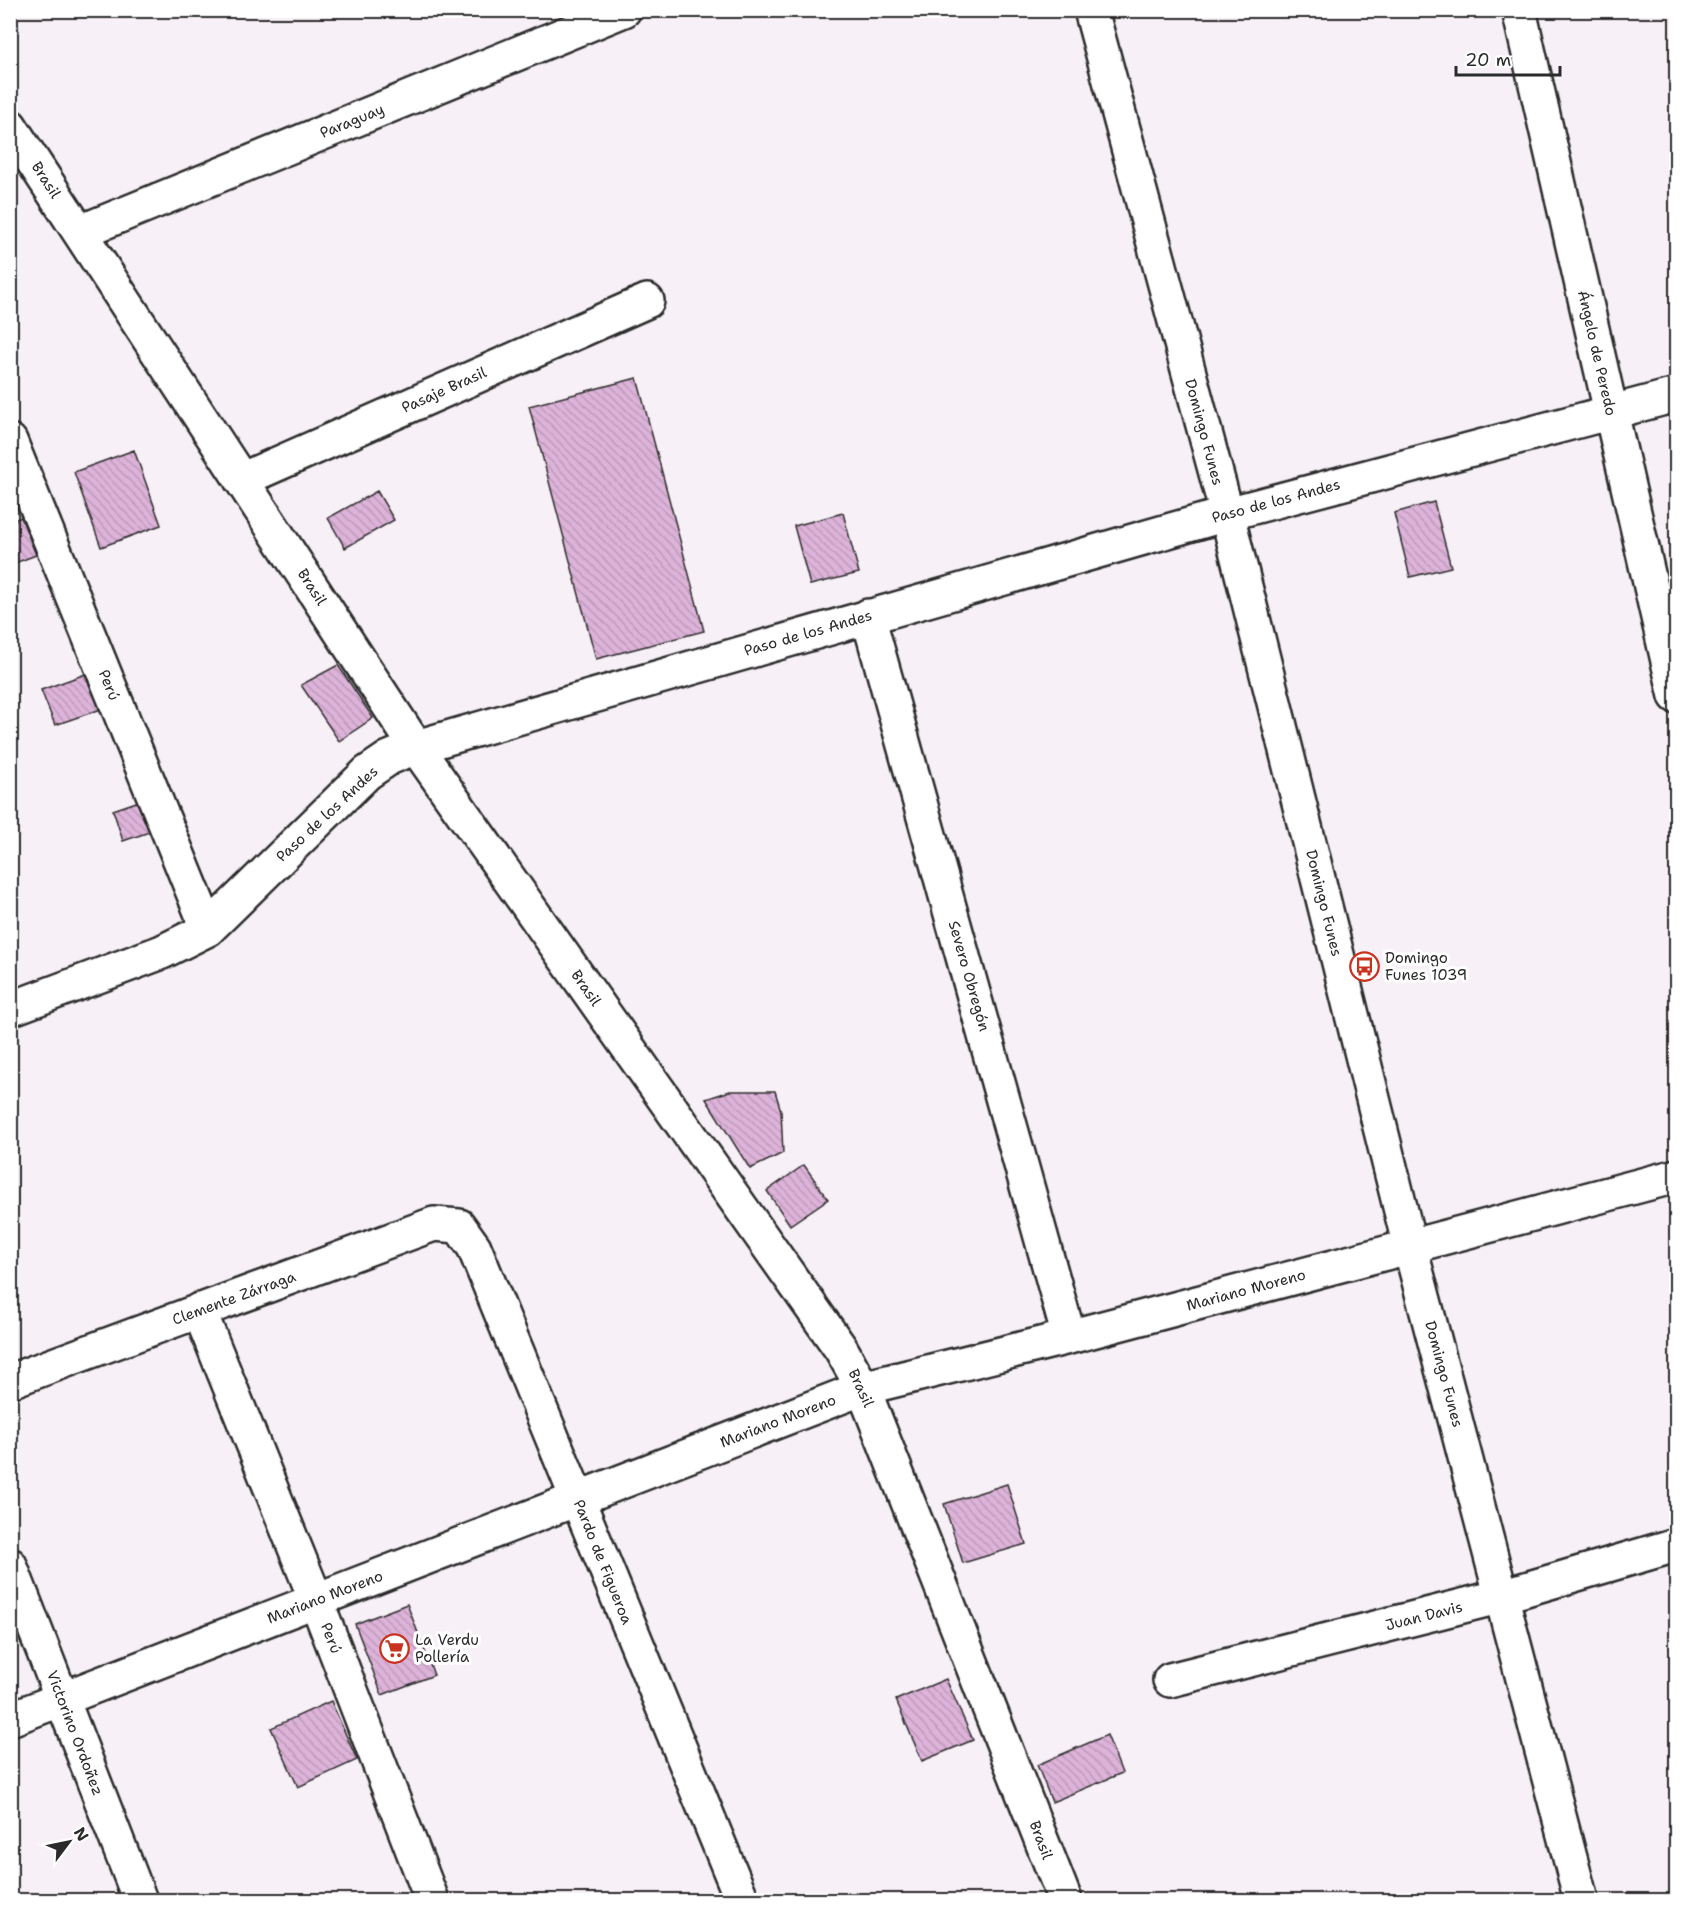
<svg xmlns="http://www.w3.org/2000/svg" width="1687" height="1911" viewBox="0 0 1687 1911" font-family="'Shantell Sans',sans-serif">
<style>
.building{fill:url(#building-back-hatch);stroke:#2b2b2b;stroke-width:1.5}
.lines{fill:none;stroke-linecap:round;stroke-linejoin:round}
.minor-casing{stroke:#2b2b2b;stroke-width:38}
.minor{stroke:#fff;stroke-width:33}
.labels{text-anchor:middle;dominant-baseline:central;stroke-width:6;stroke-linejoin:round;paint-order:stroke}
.street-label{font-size:15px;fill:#2b2b2b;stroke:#fff}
.poi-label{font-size:15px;fill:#2b2b2b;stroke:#fff;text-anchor:start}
</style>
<defs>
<pattern id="building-back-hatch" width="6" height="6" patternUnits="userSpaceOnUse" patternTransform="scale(1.5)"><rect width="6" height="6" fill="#ddb3d9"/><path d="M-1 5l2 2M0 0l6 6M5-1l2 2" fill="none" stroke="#be9aba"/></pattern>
</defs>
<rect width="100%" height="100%" fill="#f8f0f7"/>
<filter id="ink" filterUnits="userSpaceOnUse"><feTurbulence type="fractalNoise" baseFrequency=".0167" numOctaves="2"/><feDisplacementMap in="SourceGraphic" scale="12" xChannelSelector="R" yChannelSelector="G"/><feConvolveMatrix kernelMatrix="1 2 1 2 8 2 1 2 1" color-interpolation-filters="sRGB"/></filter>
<g filter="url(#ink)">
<!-- building -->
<path class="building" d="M637,378l67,253 -108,28 -67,-253z
M134,450l27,75 -60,22 -27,-75z
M377,491l17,29 -49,28 -17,-30z
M1434,502l17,65 -41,10 -16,-64z
M843,513l16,60 -49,12 -16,-59z
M21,517l15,38 -26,10v-43z
M338,665l35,53 -34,23 -38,-56z
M94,671l13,36 -52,18 -14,-35z
M148,798l10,31 -35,12 -10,-31z
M730,1091h45l6,20 2,42 -33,16 -44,-70z
M804,1165l24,34 -38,26 -23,-34z
M1007,1484l19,60 -63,19 -19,-59z
M407,1604l27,71 -52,20 -27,-71z
M946,1679l27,61 -51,21 -26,-61z
M331,1701l26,59 -59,27 -27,-59z
M1107,1735l15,38 -70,29 -15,-37z"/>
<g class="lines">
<defs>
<path id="minor" d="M1091,10l136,504 183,733 171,653
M1519,10l157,686
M10,126l406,621 425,602 22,39 202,512
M80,232l544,-222
M10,441l198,488
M241,480l406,-179
M868,616l201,721
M10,1009l152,-57 46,-23 159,-156 22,-15 27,-11 811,-233 449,-119
M199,1310l117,290 116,300
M10,1381l424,-157 25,2 15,21 268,653
M10,1565l130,335
M1170,1680l332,-84 174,-51
M10,1719l853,-331 206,-51 607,-161"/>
</defs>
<!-- minor casing -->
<use href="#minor" class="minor-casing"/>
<!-- minor -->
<use href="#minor" class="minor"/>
</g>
</g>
<!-- icons -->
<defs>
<symbol id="bus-ring" viewBox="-11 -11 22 22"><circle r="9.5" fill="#fff" stroke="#c8321e" stroke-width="1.5"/><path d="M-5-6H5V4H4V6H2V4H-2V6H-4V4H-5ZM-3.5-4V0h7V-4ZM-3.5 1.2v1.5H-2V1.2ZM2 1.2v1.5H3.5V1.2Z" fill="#c8321e"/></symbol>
<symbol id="supermarket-ring" viewBox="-11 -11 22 22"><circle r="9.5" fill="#fff" stroke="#c8321e" stroke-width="1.5"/><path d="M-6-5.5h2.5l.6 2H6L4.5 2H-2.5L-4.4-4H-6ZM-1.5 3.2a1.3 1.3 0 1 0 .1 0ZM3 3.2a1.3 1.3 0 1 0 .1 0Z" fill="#c8321e"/></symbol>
</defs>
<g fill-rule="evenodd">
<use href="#bus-ring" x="1348" y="950" width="33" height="33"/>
<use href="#supermarket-ring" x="378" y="1632" width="33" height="33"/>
</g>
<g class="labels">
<!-- street labels -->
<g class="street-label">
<text transform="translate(352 121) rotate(-22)">Paraguay</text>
<text transform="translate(46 180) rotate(57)">Brasil</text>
<text transform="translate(1597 353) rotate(77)">Ángelo de Peredo</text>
<text transform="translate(444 390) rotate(-24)">Pasaje Brasil</text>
<text transform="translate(1204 432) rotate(75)">Domingo Funes</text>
<text transform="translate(1276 501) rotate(-15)">Paso de los Andes</text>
<text transform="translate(312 587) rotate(57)">Brasil</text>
<text transform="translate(808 633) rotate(-16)">Paso de los Andes</text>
<text transform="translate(109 685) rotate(68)">Perú</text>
<text transform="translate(327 814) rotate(-43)">Paso de los Andes</text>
<text transform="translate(1324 903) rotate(76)">Domingo Funes</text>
<text transform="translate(969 976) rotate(74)">Severo Obregón</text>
<text transform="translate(586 988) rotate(55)">Brasil</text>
<text transform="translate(1246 1290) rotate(-15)">Mariano Moreno</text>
<text transform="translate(234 1298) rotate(-20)">Clemente Zárraga</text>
<text transform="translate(1444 1374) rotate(75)">Domingo Funes</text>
<text transform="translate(861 1388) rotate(65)">Brasil</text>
<text transform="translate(778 1421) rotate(-21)">Mariano Moreno</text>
<text transform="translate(603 1562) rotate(68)">Pardo de Figueroa</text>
<text transform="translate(325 1597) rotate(-21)">Mariano Moreno</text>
<text transform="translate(1424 1616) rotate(-14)">Juan Davis</text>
<text transform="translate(331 1638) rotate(69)">Perú</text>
<text transform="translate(75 1733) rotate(69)">Victorino Ordoñez</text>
<text transform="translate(1041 1840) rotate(69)">Brasil</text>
</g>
<!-- poi labels -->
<g class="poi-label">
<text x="1385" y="958">Domingo<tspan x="1385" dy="17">Funes 1039</tspan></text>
<text x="415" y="1640">La Verdu<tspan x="415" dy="17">Pollería</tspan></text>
</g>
</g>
<!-- margin -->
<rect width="1687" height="1911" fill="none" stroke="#fff" stroke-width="36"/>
<rect x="18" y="18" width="1651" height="1875" fill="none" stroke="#2b2b2b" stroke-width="2" filter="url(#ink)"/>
<!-- north arrow -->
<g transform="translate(69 1842) rotate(58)" stroke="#ffffff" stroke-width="4.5" paint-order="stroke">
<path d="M0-4.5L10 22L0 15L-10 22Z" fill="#2b2b2b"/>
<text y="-9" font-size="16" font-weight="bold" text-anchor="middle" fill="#2b2b2b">N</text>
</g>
<!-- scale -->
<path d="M1456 66v9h104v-9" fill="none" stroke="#2b2b2b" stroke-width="3"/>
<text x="1465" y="66" font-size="18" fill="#2b2b2b" stroke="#ffffff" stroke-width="4.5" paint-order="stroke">20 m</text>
</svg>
